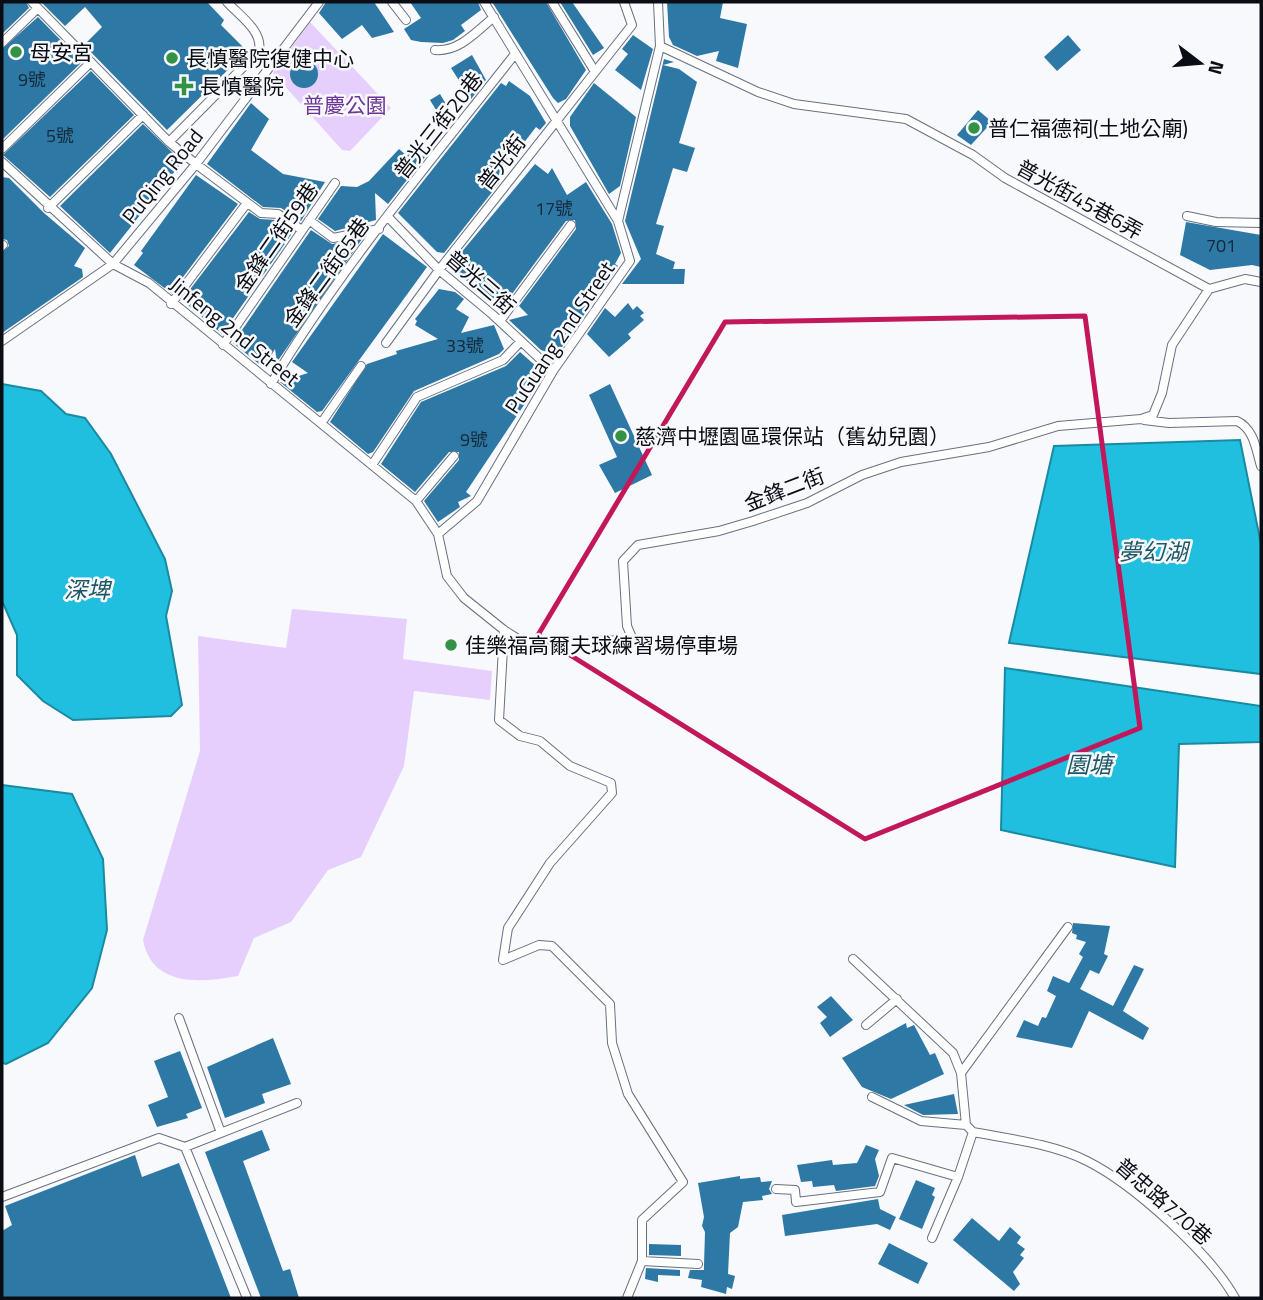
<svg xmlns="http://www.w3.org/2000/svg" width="1263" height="1300" viewBox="0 0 1263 1300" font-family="'Titillium Web','Noto Sans TC',sans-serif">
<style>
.green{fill:#e6cffc}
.water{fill:#21bfdf;stroke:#1a8aa2;stroke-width:2}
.building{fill:#2d78a5}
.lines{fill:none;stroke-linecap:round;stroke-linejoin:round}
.lane-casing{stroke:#687180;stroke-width:10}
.lane{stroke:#fff;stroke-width:8}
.marked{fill:none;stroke:#c2185b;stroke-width:5;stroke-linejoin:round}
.poi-dot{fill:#339244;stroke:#f7f9fc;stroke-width:2.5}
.labels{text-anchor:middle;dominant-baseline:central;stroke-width:5;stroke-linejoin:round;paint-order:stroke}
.number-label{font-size:18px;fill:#132838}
.poi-label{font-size:21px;fill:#0a0d13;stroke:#f7f9fc;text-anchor:start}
.park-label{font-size:21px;fill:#6e3596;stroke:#f7f9fc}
.street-label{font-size:21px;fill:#0a0d13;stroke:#f7f9fc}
.water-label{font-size:23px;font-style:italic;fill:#1d5765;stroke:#f7f9fc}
</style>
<rect width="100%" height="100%" fill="#f7f9fc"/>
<!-- green -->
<path class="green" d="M310,22l81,86 -41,43 -8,-1 -69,-77z
M292,609l115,10 -4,40 89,12 -2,29 -76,-9 -10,75 -43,91 -33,13 -37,52 -37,16 -16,38c-38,7 -86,11 -95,-36l57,-189 -2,-115 88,12z"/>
<!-- water -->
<path class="water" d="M2,384l39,7 25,23 19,4 26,36 54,105 7,32 -6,25 16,89 -11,11 -98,4 -30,-19 -26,-26v-40l-15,-34z
M1240,440l21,104v130l-252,-31 45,-197z
M1005,668l256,38v36l-82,2 -4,123 -174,-37z
M2,785l70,9 31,65 4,71 -15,58 -44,55 -42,21 -4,-1z"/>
<!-- building -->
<path class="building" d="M2,2h24l3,6 -27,26z
M41,2h166l17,18 -3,5 26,26 -80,79 -83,-85 18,-18 -17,-20 -20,19z
M326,2h48l20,30 -22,6 -10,-13 -20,14 -23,-26z
M410,2h68l3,8 -20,15 4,6 -12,9 -10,3 -22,-1 -10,-2 -7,-11 17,-11z
M492,2h54l40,68 -20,29 -8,4 -5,-5z
M560,2h12l32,46 -11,7z
M667,2h56l-3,16 27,6 -9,44 -22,-7 3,-10 -22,5 -24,-11 -4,-8z
M38,17l44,45 -80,78v-91z
M633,35l20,14 -12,41 -26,-20 13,-16 -6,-5z
M1068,35l13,15 -24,21 -13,-14z
M472,55l14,25 -15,19 -20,-31z
M664,59l10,3 -11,3 16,4 18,13 -18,61 16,5 -8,24 -14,-4 -17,56 8,2 -8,28 19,8 -2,7h12l-1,15h-62l19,-25 -16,-38z
M290 74a14 14 0 1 1 28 0a14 14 0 1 1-28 0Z
M91,71l43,44 -84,82 -47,-42z
M509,81l21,15 16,27 -6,7 -4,-3 -40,52 4,3 -56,71 -7,-1 -39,-39 99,-125 4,-5 5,3z
M594,83l42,34 -16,69 -11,8 -39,-68v-9z
M440,94l15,25 -10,6 -15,-25z
M251,103l18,16 -18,31 32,24 42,8 -24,39 -20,-13 -18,-1 -56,-43z
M978,110l14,12 -21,23 -14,-10z
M143,124l35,34 1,8 -69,87 -50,-47z
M399,149l8,7 4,-5 14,6 -37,47 -13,-11 1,27 -41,11 -17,-12 23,-33 16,1 12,-6z
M535,164l13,10 4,-6 15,27 19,-13 26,42 9,29 -6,11 3,2 -11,17 -7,-5 -20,21 10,7 -30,44 -10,3 -9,-3 -32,-30 19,-5 -9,-9 57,-77 -1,-9 -9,1 -57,77 -8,-2 -15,4 -28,-28 10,-12 -8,-6z
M196,175l42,29 -67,89 -37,-28 9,-12 -2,-2z
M2,177l7,1 35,35 41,35 -11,18 8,3 1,8 -81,56v-81l7,-6 -2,-6 -5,-1z
M249,212l11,7 16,1 17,12 -71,102 -40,-34z
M1186,222l75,13v32l-9,-2 -42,5 -30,-15z
M311,230l21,14 30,-5 -85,123 -2,-13 -8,13 -5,-3 -3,5 -26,-21z
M383,234l44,33 -105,144 -5,1 -37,-30 28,-9 -16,-11z
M439,289l16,3 9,7 -8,10 13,8 -8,16 33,-8 10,24 -5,5 -85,37 -41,61 -5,2 -38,-32 37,-58 30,-10 -1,-3 42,-12 -23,-14 2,-4 -2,-2z
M628,303l5,7 4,-4 7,7 -4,3 4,4 -16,14 3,4 -22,19 -22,-23 18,-26 10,9z
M520,352l17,15 -1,20 -70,105 5,4 -13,6 2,5 -22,15 -14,-21 35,-41v-8h-10l-34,40 -34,-28 40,-62 85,-36z
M610,384l42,91 -37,18 -16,-28 18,-8 -28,-62z
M1073,923l37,3 -6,28 4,2 -9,18 -9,-4 -10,19 33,17 21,-41 10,4 -21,42 26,17 -6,12 -54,-29 -17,37 -56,-11 8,-17 14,6 4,-9 4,1 10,-22 -9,-5 6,-15 16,7 14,-26 -4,-3 7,-12 -10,-3 1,-4 -5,-2z
M831,996l22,24 -23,17 -10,-14 7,-6 -10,-10z
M906,1023l1,5 7,-3 16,30 5,-2 9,21 -53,25 -29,-12 -20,-29z
M273,1038l18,46 -29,10 3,9 -40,15 -18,-51z
M180,1051l22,57 -16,6 2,4 -31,9 -9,-22 20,-8 -14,-36z
M954,1094l4,20 -35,1 -19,-10z
M262,1130l8,20 -27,11 40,110 7,-2 9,29h-38l-56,-146z
M866,1145l13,5 -4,9 4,17 -4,10 -39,5 -2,-6 -21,2 -1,-6 -11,1 -4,-17 35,-5 1,5 24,-2z
M135,1155l7,22 37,-14 52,135h-229v-67l10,-6 -7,-19z
M740,1176v3l20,-2 1,5 11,-1 -3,8 3,5 -10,2 1,4 -20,2 -5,25 -8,6 -2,41 7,2 -3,13 -5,-2 -1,7 -25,-7 1,-7 -14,-2 2,-8h14v-5l1,-33 -3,-6 2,-9 -6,-34z
M916,1180l19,8 -3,7 3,2 -13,32 -23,-10z
M878,1199l2,10 16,8 -6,13 -13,-6 -92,12 -3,-21z
M972,1218l27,23 11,-14 11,10 -4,6 8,6 -5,6 4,3 -11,14 7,12 -6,7 -61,-51z
M889,1243l39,20 -10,21 -40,-20z
M649,1244l32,1v11l-32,-1z
M646,1268l34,2v6l-22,-1v7l-13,-3z"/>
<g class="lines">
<defs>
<path id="lane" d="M32,2l137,140 27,22 65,49 17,1 24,16
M392,2l14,18
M552,2l42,68
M2,43l36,-35
M660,46l98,46 36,12 112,15 67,36 32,23 204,111
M435,50c24,2 41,-18 59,-33
M169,142l90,-91c4,-20 -19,-35 -32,-49
M2,149l89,-87
M2,162l111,102 36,19 267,218 22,33 9,42 17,22 40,32 14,9 24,3 91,-2 -6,-14 -4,-65 15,-16 81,-14 34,-10 54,-18 55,-28 39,-13 88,-15 69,-21 83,-7 12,-4 9,-22 10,-48 37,-56
M48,208l95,-93
M1187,216l29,6 45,1
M388,217l51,53 54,45 60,56
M309,220l24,18 46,-9
M618,221l42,-175 -2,-44
M2,246l1,-1
M1209,289l36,-10 16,3
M171,304l76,-101
M500,321l71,-96
M2,341l111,-77 83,-100 123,-162
M386,343l53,-73 193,-245 -8,-23
M223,345l112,-162
M271,384c70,-117 160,-223 244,-330
M1144,420l25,3 68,-2c17,8 19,28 24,45
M322,422l39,-56
M372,465l45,-68 86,-37 18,-19
M416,501l38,-45
M438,534l39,-33 76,-130 77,-110 -12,-40 -134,-219
M504,630l-5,90 21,16 20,5 30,25 41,17 1,10 -62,70 -42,65 -5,32 36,-15 13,1 58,58 2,39 16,51 55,88 -41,38v41l-15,37
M853,959l100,94 8,20 5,52 7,7
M179,1018l42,115
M866,1025l31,-26
M961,1073l107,-146
M872,1097l49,24 45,4
M185,1147l62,151
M776,1189l19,1 1,12 84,-10 12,-34 66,19 15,-45c37,7 80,12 114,29 46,23 123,92 148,137
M2,1197l157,-59 26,9 112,-44
M932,1238l26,-61
M642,1261l56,3"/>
</defs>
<!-- lane casing -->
<use href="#lane" class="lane-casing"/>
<!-- lane -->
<use href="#lane" class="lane"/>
</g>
<!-- marked area -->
<path class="marked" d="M1085,316l55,412 -275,111 -327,-204 187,-313z"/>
<!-- markers -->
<g class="poi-dot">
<circle cx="16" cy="52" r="7"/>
<circle cx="172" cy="58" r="7"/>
<path d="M180.5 75.5h7v7h7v7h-7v7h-7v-7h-7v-7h7z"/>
<circle cx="974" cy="128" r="7"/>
<circle cx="621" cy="436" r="7"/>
<circle cx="451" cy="645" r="7"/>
</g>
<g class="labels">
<!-- number labels -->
<g class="number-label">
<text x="32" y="79">9號</text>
<text x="60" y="135">5號</text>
<text x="554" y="208">17號</text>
<text x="1221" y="245">701</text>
<text x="465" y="345">33號</text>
<text x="474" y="439">9號</text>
</g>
<!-- poi labels -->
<g class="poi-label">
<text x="30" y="52">母安宮</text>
<text x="186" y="58">長慎醫院復健中心</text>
<text x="200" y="86">長慎醫院</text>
<text x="988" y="128">普仁福德祠(土地公廟)</text>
<text x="635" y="436">慈濟中壢園區環保站（舊幼兒園）</text>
<text x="465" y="645">佳樂福高爾夫球練習場停車場</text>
</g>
<!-- park labels -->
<g class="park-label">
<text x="345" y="105">普慶公園</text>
</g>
<!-- street labels -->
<g class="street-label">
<text transform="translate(438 125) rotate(-52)">普光三街20巷</text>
<text transform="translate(501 162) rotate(-52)">普光街</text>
<text transform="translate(162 176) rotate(-51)">PuQing Road</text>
<text transform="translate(1080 199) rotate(29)">普光街45巷6弄</text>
<text transform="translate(276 237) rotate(-55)">金鋒二街59巷</text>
<text transform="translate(326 272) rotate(-54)">金鋒二街65巷</text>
<text transform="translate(481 282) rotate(41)">普光三街</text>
<text transform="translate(235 331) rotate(39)">Jinfeng 2nd Street</text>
<text transform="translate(559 337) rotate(-56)">PuGuang 2nd Street</text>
<text transform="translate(784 489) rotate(-21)">金鋒二街</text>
<text transform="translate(1164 1201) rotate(41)">普忠路770巷</text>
</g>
<!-- water labels -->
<g class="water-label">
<text x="1153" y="551">夢幻湖</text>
<text x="87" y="589">深埤</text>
<text x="1089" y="764">園塘</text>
</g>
</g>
<!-- border -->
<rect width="1263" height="1300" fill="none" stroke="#0a0d13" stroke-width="7"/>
<!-- north arrow -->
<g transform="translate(1200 63) rotate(106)" stroke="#f7f9fc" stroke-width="5" paint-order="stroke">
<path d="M0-5L12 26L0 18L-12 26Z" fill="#0a0d13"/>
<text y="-10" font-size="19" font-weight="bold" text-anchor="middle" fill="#0a0d13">N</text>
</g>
</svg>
